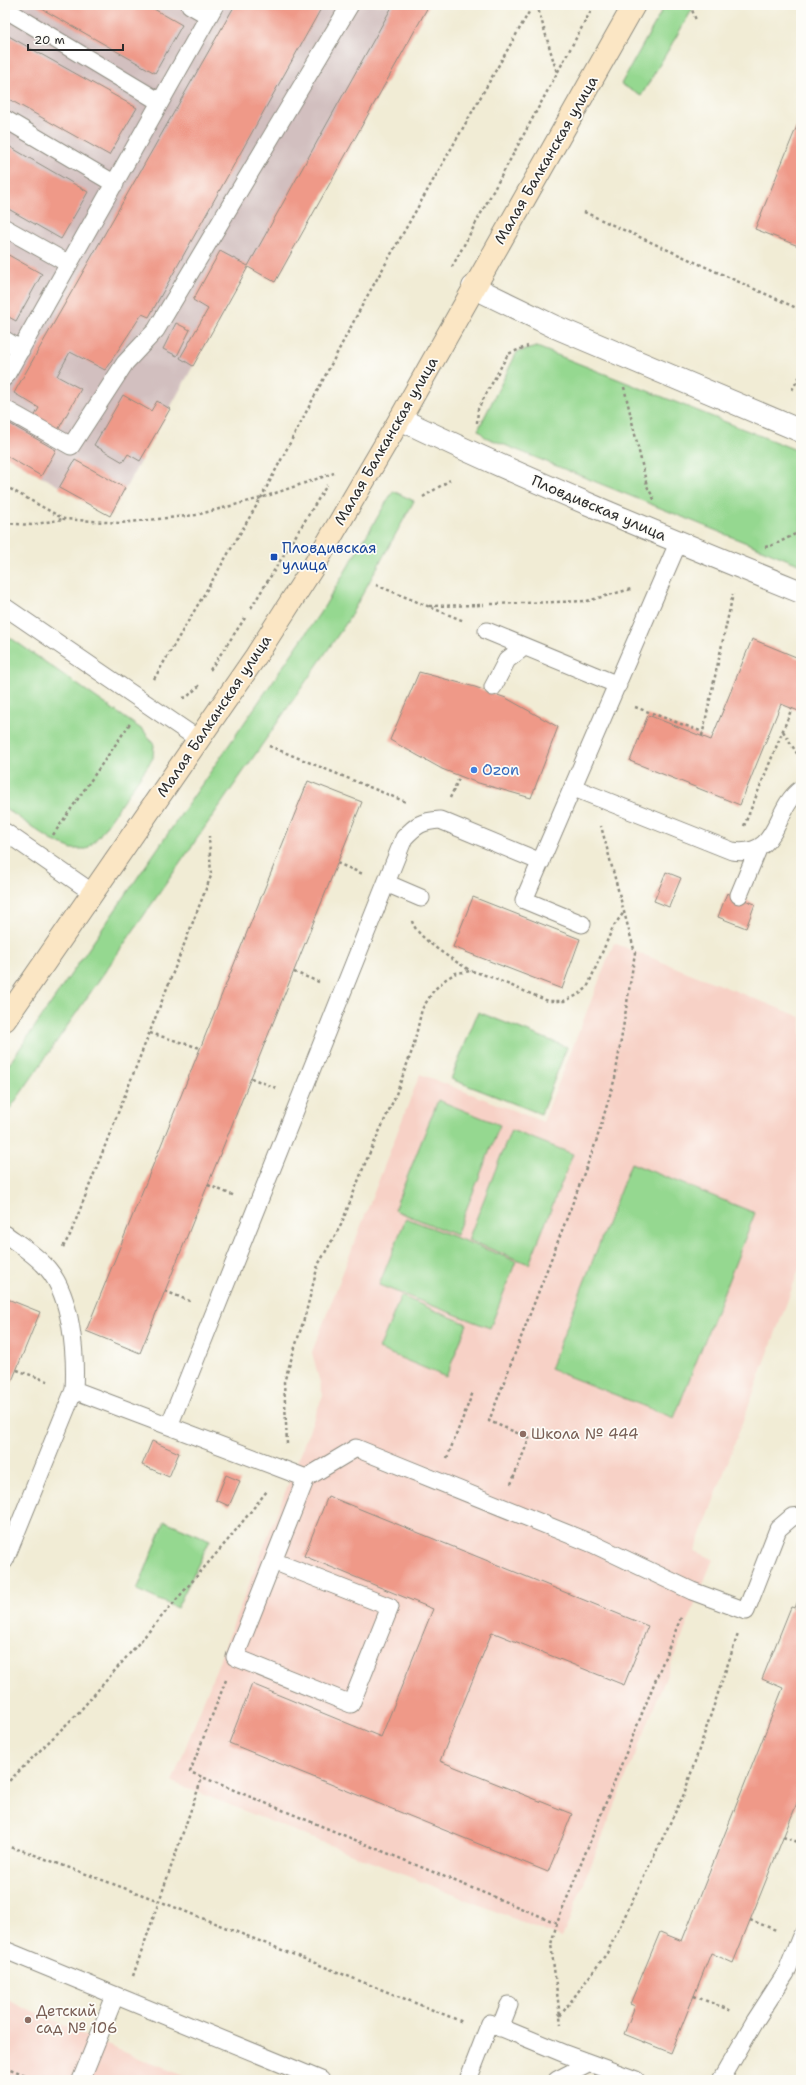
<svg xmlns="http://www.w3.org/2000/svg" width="806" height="2085" viewBox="0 0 806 2085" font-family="'Shantell Sans',sans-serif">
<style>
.built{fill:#f7d1c6}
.industrial{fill:#d2bfbf}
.green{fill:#95d890;stroke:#60825e}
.building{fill:#ef9988}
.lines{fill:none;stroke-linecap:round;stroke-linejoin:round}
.lane-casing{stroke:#8e8c80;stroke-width:19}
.street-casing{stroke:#8e8c80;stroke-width:24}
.secondary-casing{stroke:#8e8c80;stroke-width:24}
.path{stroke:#8e8c80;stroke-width:2.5;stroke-dasharray:3 3;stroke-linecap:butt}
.lane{stroke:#fff;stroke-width:17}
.street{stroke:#fff;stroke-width:22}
.secondary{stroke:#fbe6c4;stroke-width:22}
.transit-dot{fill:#1a4fb4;stroke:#fdfcf7;stroke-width:1.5}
.shop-dot{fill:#3f7fe0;stroke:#fdfcf7;stroke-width:1.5}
.education-dot{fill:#8d6e63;stroke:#fdfcf7;stroke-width:1.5}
.labels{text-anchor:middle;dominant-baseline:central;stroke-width:3.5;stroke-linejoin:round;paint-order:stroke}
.street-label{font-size:15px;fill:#2b2b2b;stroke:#fdfcf7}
.transit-label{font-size:15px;fill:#164399;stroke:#fdfcf7;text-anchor:start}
.shop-label{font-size:15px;fill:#366cbe;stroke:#fdfcf7;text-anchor:start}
.education-label{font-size:15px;fill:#785e54;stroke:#fdfcf7;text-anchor:start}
</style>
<rect width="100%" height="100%" fill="#fdfcf7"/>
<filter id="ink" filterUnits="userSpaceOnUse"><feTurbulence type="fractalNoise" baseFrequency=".025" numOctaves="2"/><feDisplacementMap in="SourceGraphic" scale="8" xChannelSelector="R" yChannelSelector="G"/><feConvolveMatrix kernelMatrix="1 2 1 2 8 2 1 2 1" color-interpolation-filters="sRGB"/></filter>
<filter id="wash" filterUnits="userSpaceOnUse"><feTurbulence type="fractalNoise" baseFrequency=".012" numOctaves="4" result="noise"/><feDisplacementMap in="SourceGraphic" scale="16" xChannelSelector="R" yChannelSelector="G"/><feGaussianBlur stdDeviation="0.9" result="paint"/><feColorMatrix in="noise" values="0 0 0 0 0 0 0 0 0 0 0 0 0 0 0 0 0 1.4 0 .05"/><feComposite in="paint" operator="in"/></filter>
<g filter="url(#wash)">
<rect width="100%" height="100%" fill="#f1ecd5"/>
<!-- built -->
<path class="built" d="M614,943l187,74v247l-106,287 18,8 -151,379 -390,-156 151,-387 -11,-43 108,-278 123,48z
M5,1999l92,42 96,39h-188z"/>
<!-- industrial -->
<path class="industrial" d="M5,5h424l-154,277 -27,-15 -138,249 -105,-61z"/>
<!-- green -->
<path class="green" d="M665,5h30l-54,91 -20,-12z
M537,347l264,105v113l-316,-128 -7,-7 39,-78z
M393,491l21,10 -67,121 -342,494v-46l319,-463z
M5,634l139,97 10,14 -1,13 -54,78 -12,13h-15l-21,-9 -46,-32z
M478,1012l89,35 -26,67 -90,-35z
M438,1100l62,25 -44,110 -62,-25z
M511,1130l62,24 -44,110 -61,-24z
M631,1163l124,50 -81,205 -124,-49z
M406,1218l110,43 -26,67 -111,-43z
M401,1296l66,28 -21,53 -67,-28z
M165,1521l45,19 -33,68 -40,-18z"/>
<g id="blocks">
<!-- building -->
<path class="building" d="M35,5h112l35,20 -27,48z
M235,5h88l-174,312 -7,-3 -37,56 -35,-18 -13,24 24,13 -23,41 -24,-13 5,-9 -25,-15z
M393,5h36l-154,277 -27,-15 -55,99 -13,-8 28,-49 -15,-9 27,-49 28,15z
M5,34l132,74 -28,47 -104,-58z
M801,116v131l-46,-18z
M5,144l83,48 -27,47 -56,-32z
M5,253l37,21 -26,47 -11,-6z
M176,323l14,7 -13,26 -14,-7z
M123,395l28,16 6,-10 13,8 -30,52 -12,-7 -5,8 -29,-17z
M5,421l51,29 -15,26 -36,-21z
M75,460l50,28 -15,28 -51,-28z
M752,639l49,20v53l-20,-8 -41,101 -110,-44 18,-46 63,25z
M419,672l56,15 31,11 52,29 -27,71 -56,-16 -33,-13 -52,-29z
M308,781l54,21 -222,551 -54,-22z
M666,872l15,6 -12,29 -15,-6z
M727,893l28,11 -9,24 -28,-11z
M473,897l107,42 -18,50 -109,-42z
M5,1298l35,14 -35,86z
M152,1441l27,12 -10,24 -27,-12z
M226,1475l14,6 -11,25 -13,-6z
M328,1496l320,130 -24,59 -132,-53 -52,129 132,53 -24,58 -319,-129 23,-59 129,53 52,-128 -129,-53z
M801,1593v200l-68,170 -22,-10 -40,100 -47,-19 11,-28 -5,-2 30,-72 22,9 101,-253 -21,-9 29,-72 4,1z"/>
</g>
</g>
<g filter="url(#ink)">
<use href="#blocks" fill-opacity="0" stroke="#8e8c80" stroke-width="1"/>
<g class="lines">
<defs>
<path id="lane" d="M190,5l19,11
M5,9l155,93
M5,119l110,65
M5,228l64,36
M5,340l16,10
M5,377l210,-372
M5,409l66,37 54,-83 31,-33 194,-325
M5,607l193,132
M487,631l131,54
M493,687l14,-27 17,-13
M574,788l158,63c49,7 40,-41 69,-62
M5,832l88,61
M386,883l35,15
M739,895l19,-46
M582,924l-58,-24 154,-357
M5,1234c15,11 31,21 43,35 24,28 28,86 26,121l-69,170
M74,1390l232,88 50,-30 237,96 99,47 54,20 32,-82 14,-12 9,-1
M169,1426l235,-588c12,-13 18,-17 36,-18l101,42
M273,1561l117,46 -39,97 -116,-47 71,-179
M5,1950l316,130
M500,2028l9,-23
M81,2080l34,-84
M468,2080l22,-57 75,31 71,26
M557,2080l33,-17
M721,2080l34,-59 31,-48 15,-37"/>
<path id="street" d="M473,287l80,39 248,105
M400,419c131,63 266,118 401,173"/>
<path id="secondary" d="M5,1020l251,-364 59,-92 85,-145 234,-414"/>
</defs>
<!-- lane casing -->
<use href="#lane" class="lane-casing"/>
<!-- street casing -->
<use href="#street" class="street-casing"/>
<!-- secondary casing -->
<use href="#secondary" class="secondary-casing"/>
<!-- path -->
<path class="path" d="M537,5l20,68
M690,5l6,15
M584,212l217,98
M452,267l142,-262
M624,387l23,99 8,15
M792,390l9,-16
M477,423l1,-14 30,-55 20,-8
M5,486l59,33 56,4 76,-8 65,-17 73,-25
M423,497l27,-17
M5,523l26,2 32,-6
M765,547l11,-3 25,-13
M376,585l88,36
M491,604l96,-3 44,-12
M429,606l55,-1
M251,608l76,-123
M210,670l35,-52
M154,679l107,-181 104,-198 168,-295
M183,698l4,-1 14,-13
M635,707l68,25
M783,731l18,29
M702,736l31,-142
M269,746l137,56
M450,798l10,-22
M744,826l48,-118
M53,835l78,-113
M337,863l26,11
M412,921c5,18 43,40 59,50
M294,972l25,10
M150,1033l50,15
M251,1078l25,10
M208,1185l27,11
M63,1247l7,-12 141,-359 -2,-40
M165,1291l27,11
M17,1370l33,12
M529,1438l-40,-17 107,-279 19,-64 20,-125 -34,-127
M287,1444l-3,-62 21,-66 13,-51 23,-40 25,-64 29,-64 18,-49 9,-39 12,-19 12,-11 10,-6 16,-2 16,5 60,25h16l14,-6 9,-7 26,-61 11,-15
M447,1458l26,-66
M511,1484l20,-50
M226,1680l-36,92 367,151 125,-308
M5,1785l74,-73 149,-172 39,-49
M783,1837l18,6
M5,1846l19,5 135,50 304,121
M750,1920l26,10
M557,1923l-6,21 10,81
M133,1976l69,-198
M694,1996l38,15
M560,2016l47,-63 77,-159 54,-160
M5,2067l33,13"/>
<!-- lane -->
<use href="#lane" class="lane"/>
<!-- street -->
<use href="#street" class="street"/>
<!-- secondary -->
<use href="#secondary" class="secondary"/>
</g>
</g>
<!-- markers -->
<rect class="transit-dot" x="270" y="553" width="8" height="8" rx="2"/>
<circle class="shop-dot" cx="474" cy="770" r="4"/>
<g class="education-dot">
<circle cx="523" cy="1434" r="4"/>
<circle cx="28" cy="2020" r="4"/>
</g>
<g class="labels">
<!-- street labels -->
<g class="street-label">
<text transform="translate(546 160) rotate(-60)">Малая Балканская улица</text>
<text transform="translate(386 441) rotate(-60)">Малая Балканская улица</text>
<text transform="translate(599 508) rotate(23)">Пловдивская улица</text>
<text transform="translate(214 716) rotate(-56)">Малая Балканская улица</text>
</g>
<!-- transit labels -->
<g class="transit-label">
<text x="282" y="548">Пловдивская<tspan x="282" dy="17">улица</tspan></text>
</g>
<!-- shop labels -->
<g class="shop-label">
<text x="482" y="770">Ozon</text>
</g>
<!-- education labels -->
<g class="education-label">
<text x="531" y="1434">Школа № 444</text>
<text x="36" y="2011">Детский<tspan x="36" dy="17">сад № 106</tspan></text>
</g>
</g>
<!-- margin -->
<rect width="806" height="2085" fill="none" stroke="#fdfcf7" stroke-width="20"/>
<!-- scale -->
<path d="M28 44v6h95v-6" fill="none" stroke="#2b2b2b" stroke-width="2"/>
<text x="34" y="44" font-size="12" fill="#2b2b2b" stroke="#fdfcf7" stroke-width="3" paint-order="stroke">20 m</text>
</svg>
